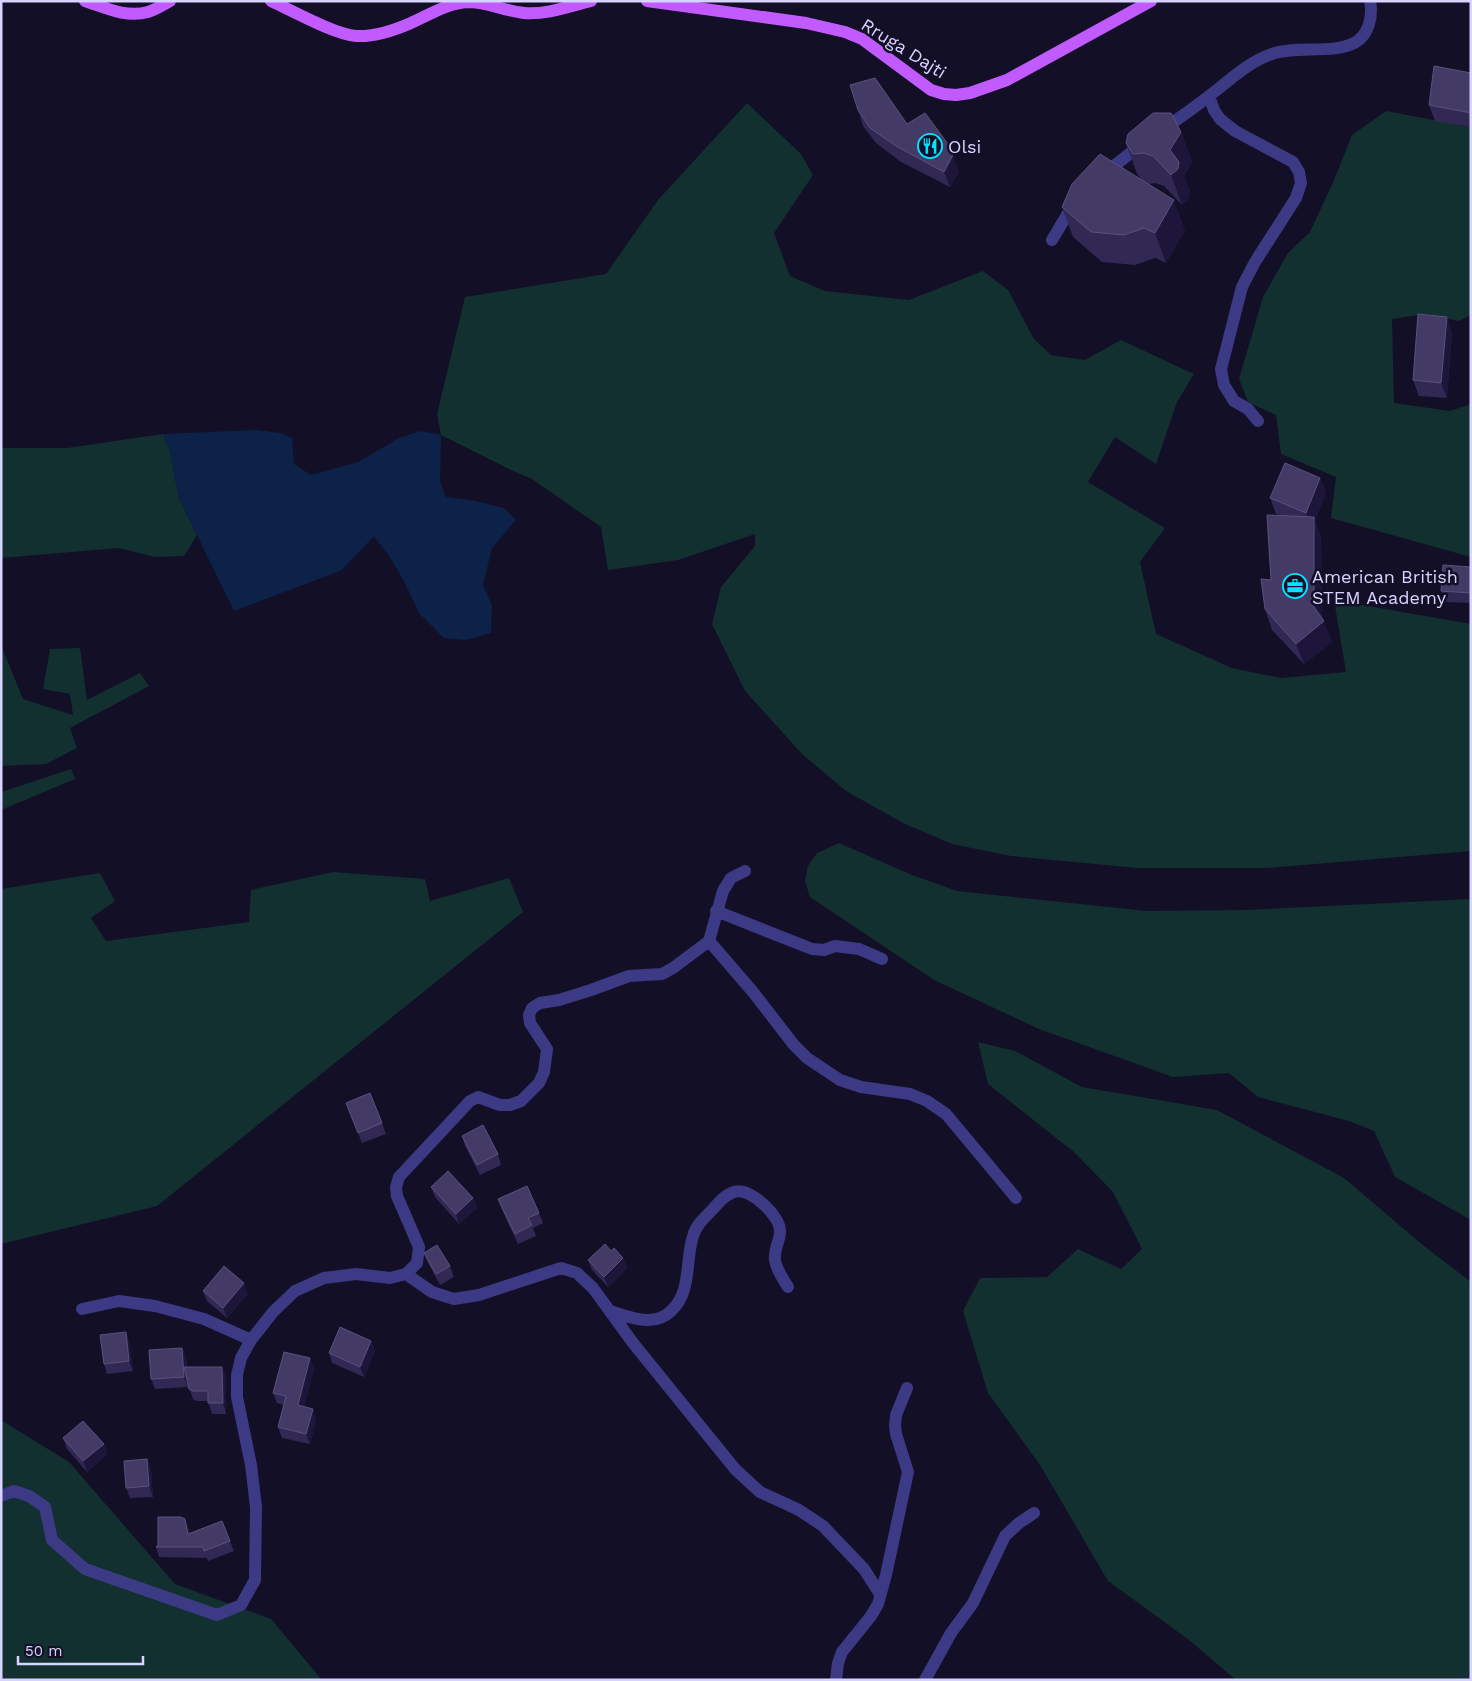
<svg xmlns="http://www.w3.org/2000/svg" width="1472" height="1681" viewBox="0 0 1472 1681" font-family="'Work Sans',sans-serif">
<style>
.green{fill:#12302f}
.water{fill:#0c2248}
.lines{fill:none;stroke-linecap:round;stroke-linejoin:round}
.minor{stroke:#3d3a85;stroke-width:12}
.major{stroke:#c25bff;stroke-width:12}
.wall{fill:#312854}
.shaded-wall{fill:#1d163a}
.building{fill:#433a66;stroke:#5a527e}
.labels{text-anchor:middle;dominant-baseline:central;stroke-width:5;stroke-linejoin:round;paint-order:stroke}
.street-label{font-size:18px;fill:#d9d4ff;stroke:#130f26}
.poi-label{font-size:18px;fill:#d9d4ff;stroke:#130f26;text-anchor:start}
</style>
<rect width="100%" height="100%" fill="#130f26"/>
<!-- green -->
<path class="green" d="M747,103l54,51 12,21 -39,58 16,43 35,15 84,9 74,-29 25,19 26,49 17,16 34,5 36,-20 73,34 -17,28 -21,62 -41,-27 -27,45 77,46 -25,34 16,72 76,34 24,5 25,5 65,-6 -12,-72 137,24v227l-205,17h-129l-126,-12 -59,-12 -49,-21 -57,-32 -44,-37 -57,-63 -33,-67 9,-37 34,-41v-12l-77,26 -70,10 -7,-43 -69,-48 -21,-9 -70,-35 -4,-21 28,-117 141,-23 52,-74z
M1386,111l85,16v188l-12,6 -34,-7 -33,5 2,84 56,8 21,-7v153l-140,-39 5,-41 -55,-23 -5,-39 -28,-13 -9,-23 24,-82 25,-44 22,-21 24,-52 18,-45z
M163,434l6,14 10,50 18,37 -13,21 -29,1 -36,-9 -118,10v-110h66z
M1,645l22,54 50,16 -3,-21 -27,-5 7,-40 30,-1 7,52 53,-27 9,13 -79,42 7,20 -31,16 -45,2z
M71,769l4,10 -74,31v-18z
M839,843l73,32 45,16 190,20 100,-1 224,-11v321l-76,-43 -21,-46 -25,-10 -91,-24 -29,-24 -56,4 -134,-48 -105,-49 -124,-83 -5,-16 3,-15 9,-13z
M333,872l92,7 5,22 79,-23 14,34 -366,294 -156,38v-355l99,-16 15,28 -24,17 15,23 143,-19 2,-32z
M978,1042l37,9 67,36 135,23 127,68 80,68 47,36v398h-235l-47,-40 -81,-59 -68,-116 -52,-72 -25,-82 17,-33 67,-1 31,-28 43,20 21,-20 -29,-57 -39,-40 -86,-68z
M1,1420l68,42 106,122 96,35 51,61h-321z"/>
<!-- water -->
<path class="water" d="M256,430l25,3 11,5 2,26 17,11 47,-13 41,-24 21,-7 21,4 -1,47 6,15 25,3 33,8 12,12 -24,28 -9,37 9,20 -1,28 -25,7 -22,-2 -25,-25 -15,-32 -15,-25 -15,-20 -32,34 -108,41 -55,-113 -10,-50 -6,-14z"/>
<g class="lines">
<!-- minor -->
<path class="minor" d="M1209,96l5,14 6,9 15,12 58,31 6,10 2,11 -5,15 -41,64 -13,25 -21,82 3,16 10,16 14,8 10,12
M1162,130c16,-11 32,-22 47,-34 20,-15 39,-34 63,-42 26,-9 61,1 84,-12 13,-8 17,-26 14,-41
M1104,174l39,-31
M1052,240l22,-37
M716,911l96,38 12,1 11,-4 24,3 23,10
M709,941l44,51 41,53 13,13 33,22 21,7 49,7 17,7 19,13 70,84
M406,1274l26,18 22,7 25,-4 82,-27 16,5 16,15 40,55 102,126 25,23 39,18 24,16 41,43 16,25
M82,1309l37,-8 36,5 49,13 47,21
M610,1311c20,6 44,17 61,0 21,-19 14,-50 22,-75 3,-11 12,-19 20,-27 6,-7 12,-14 21,-17 13,-5 33,14 40,24 14,19 -1,27 1,44 1,9 8,19 13,27
M1,1496l13,-5 15,5 16,11 7,33 33,29 132,46 24,-10 14,-25 1,-73 -5,-42 -14,-68v-22l4,-17 10,-18 22,-28 22,-21 29,-13 32,-4 34,4 16,-4 11,-11 2,-16 -22,-51 -1,-9 3,-10 71,-76 8,-4 22,8h10l11,-4 18,-18 5,-11 3,-23 -17,-26 -1,-8 3,-7 8,-5 19,-3 32,-10 38,-14 33,-2 11,-6 36,-27 14,-50 8,-13 14,-7
M836,1680l2,-17 4,-11 29,-36 7,-12 8,-29 22,-103 -12,-38 -1,-8 1,-11 11,-27
M925,1680l26,-47 22,-30 32,-67 14,-13 15,-10"/>
<!-- major -->
<path class="major" d="M85,1c21,7 41,17 63,11 7,-2 15,-7 22,-11
M271,1c22,10 63,33 85,35 17,1 39,-6 55,-13 18,-8 36,-20 57,-21 19,0 37,9 56,11 22,2 46,-7 67,-12
M647,1l159,22 39,9 17,7 69,51 13,4 12,1 14,-2 37,-13 144,-79"/>
</g>
<!-- wall -->
<path class="wall" d="M1471,73v54l-36,-6 -6,-16z
M858,110l101,61 -9,16 -49,-25 -25,-19 -13,-17z
M1181,132l11,30 -8,14 6,16 -1,7 -7,6 -18,-19 -9,-3 -6,1 36,46 -19,33 -11,-5 -20,7 -33,-3 -29,-25 -11,-30 79,-28 -4,-5 -11,-31z
M1452,332l-5,66 -28,-2 -6,-16z
M1320,478l6,15 -11,27 6,18 1,80 10,24 -28,22 -32,-34 -7,-21 6,-29 9,-65 -4,-1 -6,-16z
M1471,567v36l-26,-1 -4,-11z
M346,1103l36,20 4,11 -24,9z
M462,1136l36,18 3,11 -21,10 -15,-29z
M431,1187l42,11 4,10 -18,16 -24,-27z
M498,1199l41,14 4,10 -10,5 3,8 -18,8 -16,-34z
M424,1253l26,13 4,11 -14,8 -12,-22z
M623,1258l4,10 -19,19 -16,-17 -4,-10z
M203,1291l45,3 -21,24 -20,-17z
M126,1332l3,10 4,29 -26,3 -3,-10z
M371,1341l4,10 -11,26 -32,-14 -3,-10z
M182,1348l4,10 1,9h35l4,10v37h-14l-4,-13h-11l-4,-2 -6,-17 1,5 -33,2 -4,-10z
M310,1358l4,11 -10,37 12,13 -6,25 -28,-6 -4,-11 6,-22 -7,-2 -4,-10z
M63,1438l41,6 3,10 -20,18 -20,-23z
M147,1459l4,11 2,27 -23,1 -4,-10z
M222,1521l12,30 -26,10 -1,-3 -48,-1 -3,-10 33,-18 1,4z"/>
<!-- shaded-wall -->
<path class="shaded-wall" d="M1181,132l11,30 -8,14 6,16 -1,7 -7,6 -11,-30 -1,-25z
M953,155l6,16 -9,16 -6,-15z
M1174,200l11,30 -19,33 -11,-30z
M1447,317l5,15 -5,66 -6,-15z
M1320,478l6,15 -11,27 6,18 1,86 2,-3 8,21 -28,22 -8,-20 18,-37 -3,-79 -5,-15z
M473,1198l4,10 -18,16 -3,-10z
M623,1258l4,10 -19,19 -4,-10z
M244,1283l4,11 -21,24 -4,-10z
M126,1332l3,10 4,29 -4,-10z
M371,1341l4,10 -11,26 -4,-10z
M182,1348l4,10 2,29 -4,-10z
M310,1358l4,11 -12,46 -4,-10z
M222,1367l4,10v37l-3,-11z
M313,1409l3,10 -6,25 -4,-10z
M104,1444l3,10 -20,18 -4,-11z
M147,1459l4,11 2,27 -4,-11z
M185,1519l4,10 3,15 -4,-10z"/>
<!-- building -->
<path class="building" d="M1434,66l37,7v40l-42,-8z
M875,78l32,46 18,-11 23,31 5,11 -9,17 -48,-26 -26,-18 -12,-18 -8,-25z
M1153,113h18l10,19 -11,18 9,12 -1,7 -7,6 -18,-19 -9,-3 -11,1 -7,-11 2,-9z
M1100,154l74,46 -19,33 -11,-5 -20,7 -33,-3 -29,-25 10,-23z
M1418,314l29,3 -6,66 -28,-3z
M1285,463l35,15 -14,35 -36,-15z
M1267,515l47,2v90l10,14 -28,23 -31,-35 -4,-30 10,1z
M1443,565l28,2v26l-30,-2z
M370,1093l12,30 -24,10 -12,-30z
M483,1125l15,29 -21,11 -15,-29z
M448,1171l25,27 -17,16 -25,-27z
M527,1186l12,27 -11,5 4,7 -17,9 -17,-35z
M605,1244l6,7 3,-3 9,10 -19,19 -16,-17z
M437,1245l13,21 -14,8 -12,-21z
M224,1266l20,17 -21,25 -20,-17z
M340,1327l31,14 -11,26 -31,-14z
M126,1332l3,29 -25,3 -4,-29z
M182,1348l2,29 -33,2 -2,-29z
M284,1352l26,6 -12,47 15,4 -7,25 -28,-7 8,-31 -13,-3z
M184,1367h38l1,36h-15v-12h-15l-4,-2z
M83,1421l21,23 -21,17 -20,-23z
M147,1459l2,27 -23,2 -2,-27z
M158,1517h23l4,2 3,15 34,-13 8,20 -26,10 -1,-4h-47l2,-2z"/>
<!-- icons -->
<defs>
<symbol id="restaurant-ring" viewBox="-11 -11 22 22"><circle r="9.5" fill="#130f26" stroke="#00e5ff" stroke-width="1.5"/><path d="M-5-6h1v4h1v-4h1v4h1v-4h1v5L-1.5 .5V6h-2V.5L-5-1ZM5-6V6H3V1.5H1.5Q1.5-4 5-6Z" fill="#00e5ff"/></symbol>
<symbol id="office-ring" viewBox="-11 -11 22 22"><circle r="9.5" fill="#130f26" stroke="#00e5ff" stroke-width="1.5"/><path d="M-6-3h4V-5.5h4V-3h4V5H-6ZM-1-4.5V-3h2v-1.5ZM-6 0V1H6V0Z" fill="#00e5ff"/></symbol>
</defs>
<g fill-rule="evenodd">
<use href="#restaurant-ring" x="916" y="132" width="28" height="28"/>
<use href="#office-ring" x="1281" y="572" width="28" height="28"/>
</g>
<g class="labels">
<!-- street labels -->
<g class="street-label">
<text transform="translate(904 48) rotate(32)">Rruga Dajti</text>
</g>
<!-- poi labels -->
<g class="poi-label">
<text x="948" y="146">Olsi</text>
<text x="1312" y="576">American British<tspan x="1312" dy="21">STEM Academy</tspan></text>
</g>
</g>
<!-- border -->
<rect width="1472" height="1681" fill="none" stroke="#d9d4ff" stroke-width="5"/>
<!-- scale -->
<path d="M18 1656v8h125v-8" fill="none" stroke="#d9d4ff" stroke-width="2.5"/>
<text x="25" y="1656" font-size="15" fill="#d9d4ff" stroke="#130f26" stroke-width="4" paint-order="stroke">50 m</text>
</svg>
